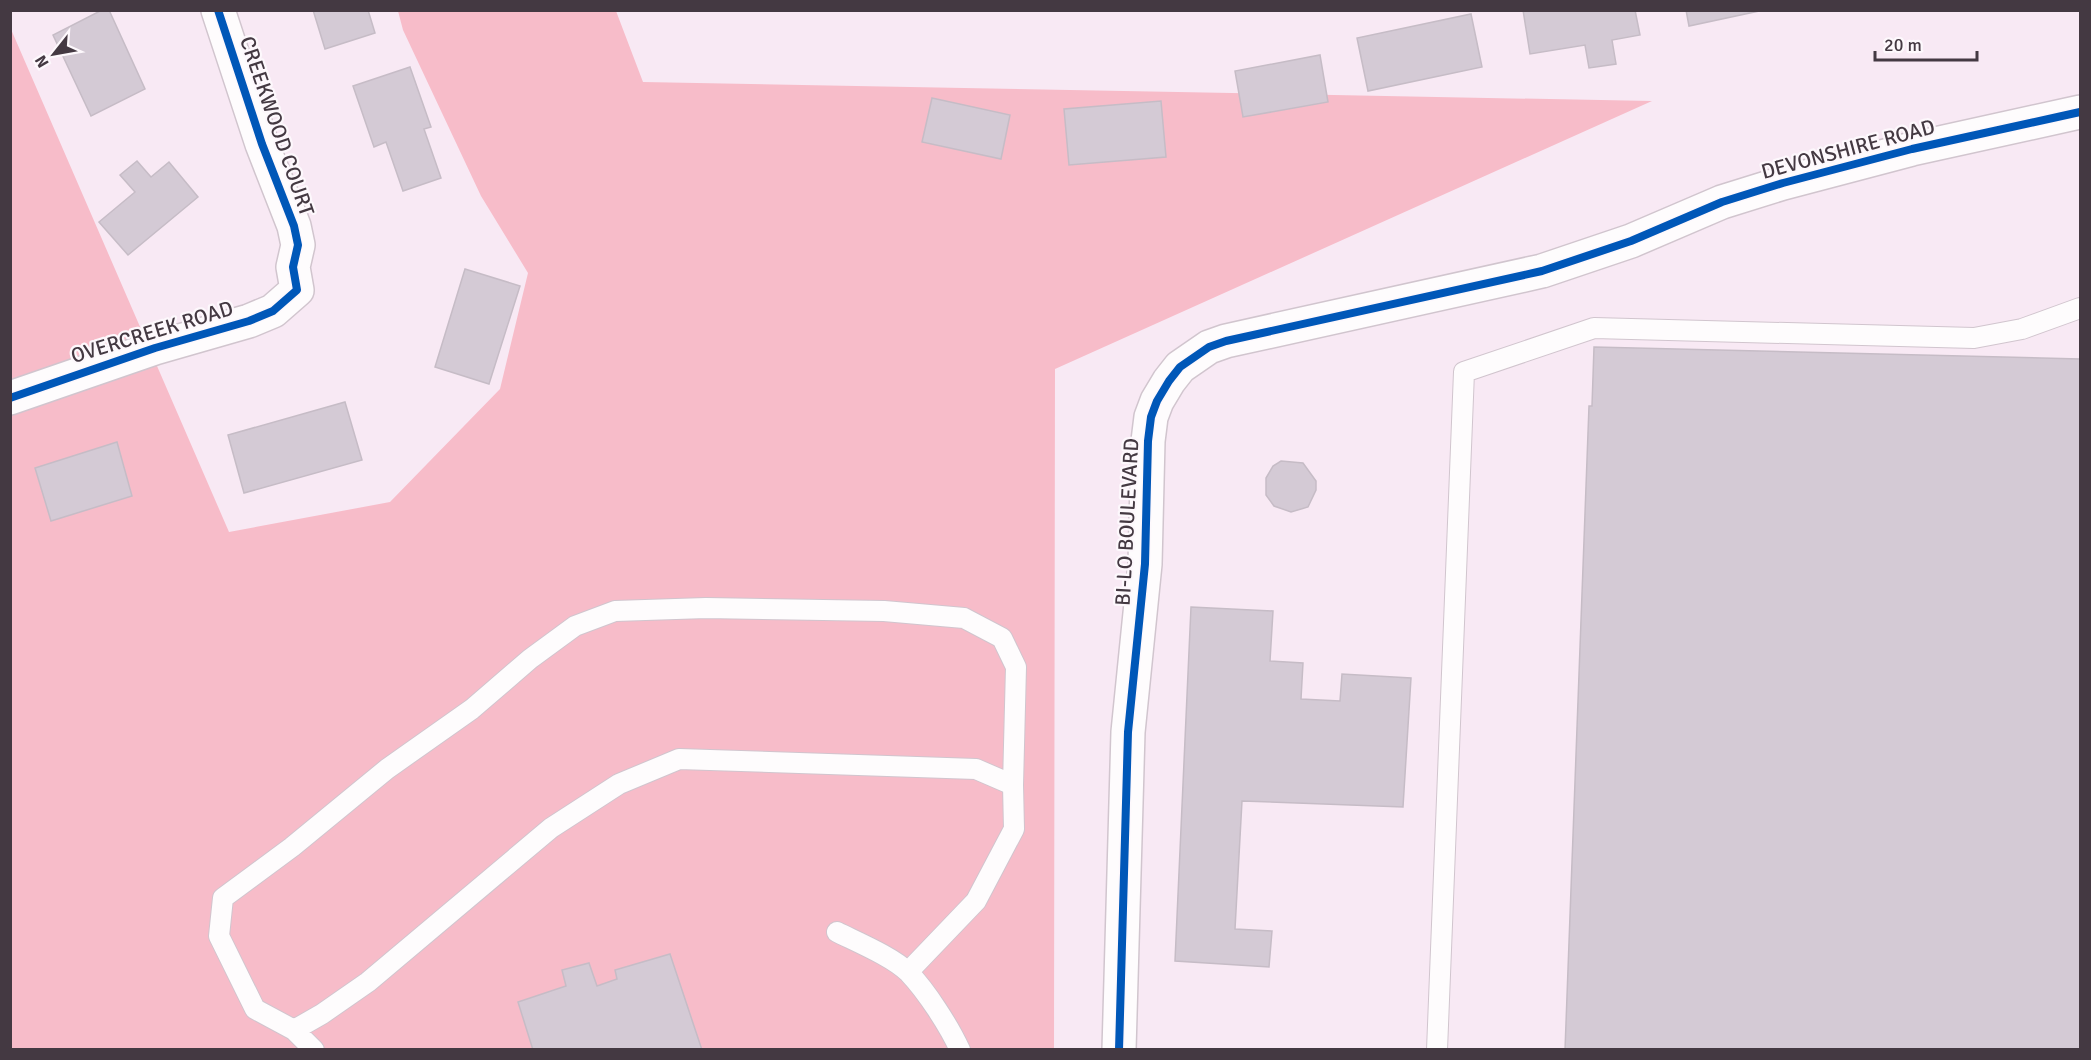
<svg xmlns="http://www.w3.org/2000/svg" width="2091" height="1060" viewBox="0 0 2091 1060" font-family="Signika,sans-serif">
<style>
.forest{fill:#f7bcc9}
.building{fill:#d4cad5;stroke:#c6bcc6;stroke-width:1.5}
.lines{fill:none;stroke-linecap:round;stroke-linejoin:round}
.service-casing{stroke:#d1c5ce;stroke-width:22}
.minor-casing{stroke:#d1c5ce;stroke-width:36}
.service{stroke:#fefcfd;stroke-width:20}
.minor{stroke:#fefcfd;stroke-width:33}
.cycleway-casing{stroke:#fdf8fc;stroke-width:11}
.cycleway{stroke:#0057b8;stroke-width:8}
.labels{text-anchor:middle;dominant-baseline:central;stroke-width:4.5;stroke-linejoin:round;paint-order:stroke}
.street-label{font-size:21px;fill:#443942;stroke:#fdf8fc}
</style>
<rect width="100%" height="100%" fill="#f8e9f4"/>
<!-- forest -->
<path class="forest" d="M398,11h218l27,71 1009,19 -597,268 -1,680 -1043,1 -1,-1023 219,505 161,-30 110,-113 28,-116 -47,-77 -78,-166z"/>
<!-- building -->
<path class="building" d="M102,10h7l36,79 -54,27 -38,-81z
M313,10h55l7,23 -50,16z
M1523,10h112l5,25 -28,5 4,24 -27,4 -4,-23 -55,9z
M1686,10h78l-75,16z
M1471,14l11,53 -114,24 -11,-53z
M1320,55l8,47 -85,15 -8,-46z
M410,67l21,60 -7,2 17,49 -38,13 -17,-49 -12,5 -21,-61z
M932,98l78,17 -9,44 -79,-17z
M1161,101l5,56 -97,8 -5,-56z
M137,161l14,16 18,-15 29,35 -70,58 -29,-33 36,-30 -15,-17z
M465,269l55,17 -31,98 -54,-17z
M1594,347l486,12v691h-515l24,-644h3z
M345,402l17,58 -118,33 -16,-58z
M117,442l15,54 -81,25 -16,-53z
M1281,461l22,2 13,18v9l-8,17 -17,5 -17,-6 -8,-11v-17l7,-12z
M1191,607l82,4 -3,50 33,2 -2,36 39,2 2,-27 69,4 -8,129 -161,-6 -7,128 37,2 -3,36 -94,-6z
M670,954l32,96h-169l-15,-48 48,-16 -4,-16 27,-7 8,23 20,-7 -2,-9z"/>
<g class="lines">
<defs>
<path id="service" d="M837,932c20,10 56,25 72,41 18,19 40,53 51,77
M908,972l68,-71 38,-72 -1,-44 -37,-16 -297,-10 -60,25 -68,44 -183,154 -46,32 -28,16 -39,-21 -36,-73 4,-38 69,-51 95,-78 85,-60 58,-50 45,-33 40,-15 91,-3 178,3 80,7 38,20 14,29 -3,118
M294,1030l20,20
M1437,1050l27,-678 130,-44 380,10 48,-9 58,-21"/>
<path id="minor" d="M10,398l145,-50 94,-27 24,-10 24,-21 -4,-23 5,-22 -4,-19 -32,-82 -44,-134
M1119,1050l9,-318 17,-168 3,-123 3,-24 6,-16 12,-20 11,-14 29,-20 17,-6 316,-70 89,-30 91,-39 61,-19 129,-34 168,-37"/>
</defs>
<!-- service casing -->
<use href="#service" class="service-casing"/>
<!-- minor casing -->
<use href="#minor" class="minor-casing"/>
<!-- service -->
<use href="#service" class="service"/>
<!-- minor -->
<use href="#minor" class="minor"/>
<defs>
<path id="cycleway" d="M10,398l145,-50 94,-27 24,-10 24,-21 -4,-23 5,-22 -4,-19 -32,-82 -44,-134
M1119,1050l9,-318 17,-168 3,-123 3,-24 6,-16 12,-20 11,-14 29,-20 17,-6 316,-70 89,-30 91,-39 61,-19 129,-34 168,-37"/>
</defs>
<!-- cycleway casing -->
<use href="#cycleway" class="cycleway-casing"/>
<!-- cycleway -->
<use href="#cycleway" class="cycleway"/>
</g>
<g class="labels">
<!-- street labels -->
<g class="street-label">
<text transform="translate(277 126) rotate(71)">CREEKWOOD COURT</text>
<text transform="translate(1848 149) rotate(-15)">DEVONSHIRE ROAD</text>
<text transform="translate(152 332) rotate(-17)">OVERCREEK ROAD</text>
<text transform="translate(1127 522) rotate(-87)">BI-LO BOULEVARD</text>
</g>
</g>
<!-- border -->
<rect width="2091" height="1060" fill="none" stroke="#443942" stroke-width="24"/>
<!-- north arrow -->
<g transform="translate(54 54) rotate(239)" stroke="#fdf8fc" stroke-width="4.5" paint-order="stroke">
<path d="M0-4.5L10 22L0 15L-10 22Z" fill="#443942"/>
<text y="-9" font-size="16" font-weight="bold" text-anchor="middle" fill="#443942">N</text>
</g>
<!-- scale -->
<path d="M1875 51v9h102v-9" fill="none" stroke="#443942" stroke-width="3"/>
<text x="1884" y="51" font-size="18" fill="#443942" stroke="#fdf8fc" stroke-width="4.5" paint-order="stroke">20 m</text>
</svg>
